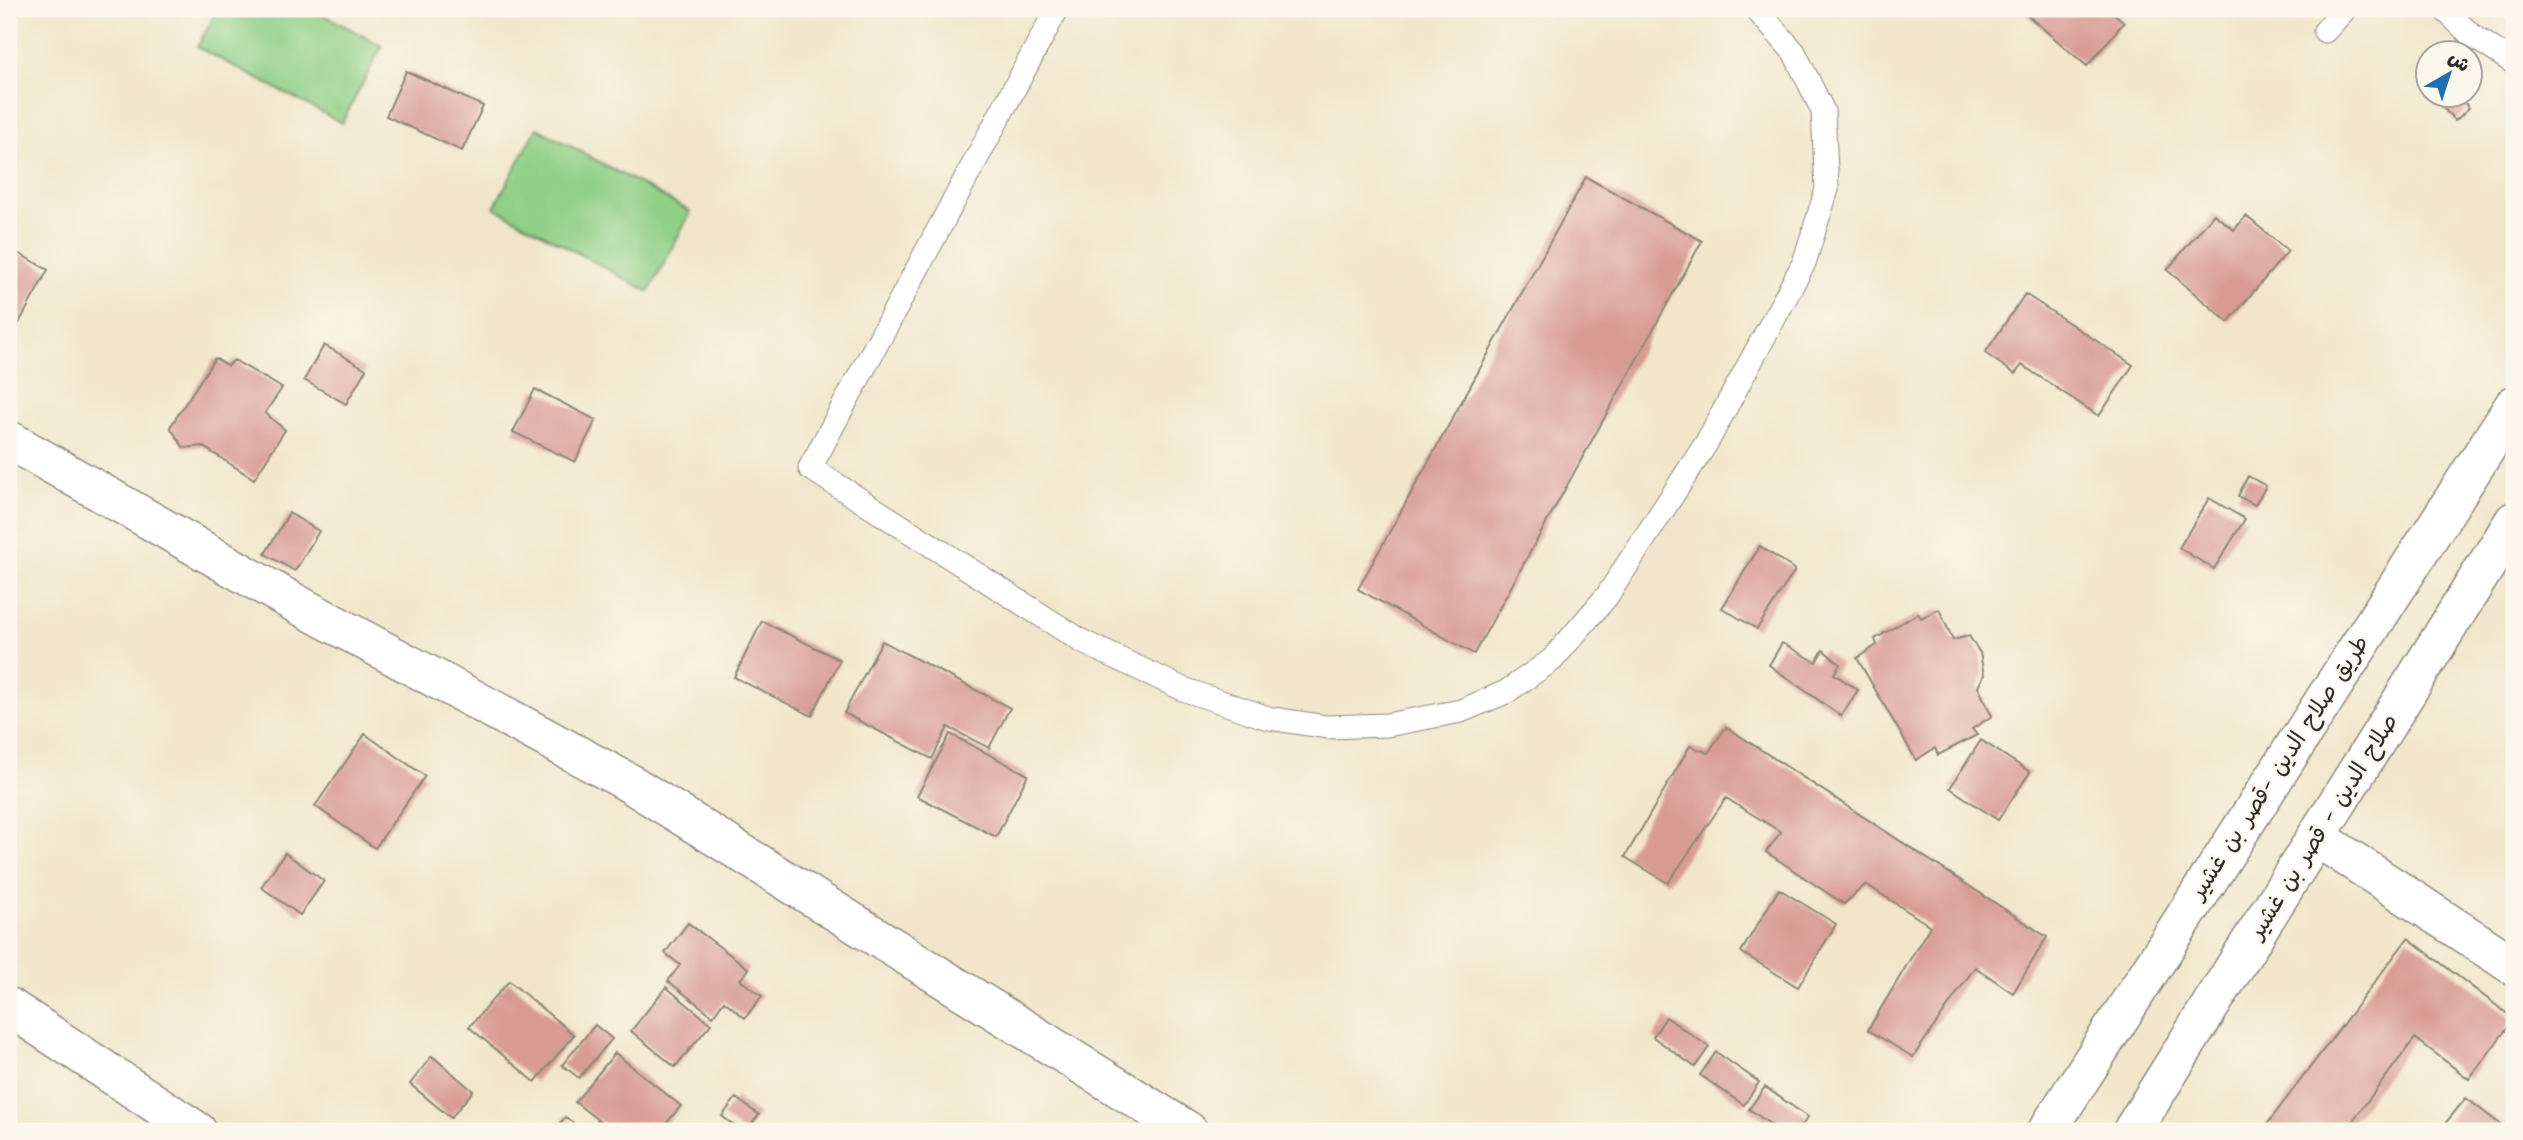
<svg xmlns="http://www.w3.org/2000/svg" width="2523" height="1140" viewBox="0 0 2523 1140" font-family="Kalam,'Playpen Sans Arabic',sans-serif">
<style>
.green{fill:#8fcf86;stroke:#5d7d58;stroke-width:2}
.building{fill:#d89b94}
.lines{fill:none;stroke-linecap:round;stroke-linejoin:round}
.lane-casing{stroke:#8e887b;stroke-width:25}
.street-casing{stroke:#8e887b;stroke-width:41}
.highway-casing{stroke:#8e887b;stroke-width:41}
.lane{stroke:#fff;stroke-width:23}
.street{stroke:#fff;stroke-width:38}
.highway{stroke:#fff;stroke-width:38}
.labels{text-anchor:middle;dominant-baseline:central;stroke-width:5;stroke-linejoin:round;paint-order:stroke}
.street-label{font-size:23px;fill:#2b2b2b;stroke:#fbf7ec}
</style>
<rect width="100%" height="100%" fill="#fbf7ec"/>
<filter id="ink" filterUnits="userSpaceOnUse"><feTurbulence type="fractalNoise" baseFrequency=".0143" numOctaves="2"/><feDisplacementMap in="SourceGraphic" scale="14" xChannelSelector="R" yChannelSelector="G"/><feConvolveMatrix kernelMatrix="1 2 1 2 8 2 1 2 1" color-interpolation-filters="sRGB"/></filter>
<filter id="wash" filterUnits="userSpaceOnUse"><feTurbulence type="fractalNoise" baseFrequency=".00686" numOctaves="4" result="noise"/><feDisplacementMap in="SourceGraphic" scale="28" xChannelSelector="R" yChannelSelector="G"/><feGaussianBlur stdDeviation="1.57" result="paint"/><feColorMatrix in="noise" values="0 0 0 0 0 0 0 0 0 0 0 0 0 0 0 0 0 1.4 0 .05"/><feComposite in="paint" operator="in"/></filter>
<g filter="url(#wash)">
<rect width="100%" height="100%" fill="#f1e6cb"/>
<!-- green -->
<path class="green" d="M218,9h95l69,37 -40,77 -145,-76z
M537,128l154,84 -42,80 -155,-85z"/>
<g id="blocks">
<!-- building -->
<path class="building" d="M2020,9h89l15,13 -37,44z
M406,71l77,35 -21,45 -76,-35z
M2431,94h26l12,14 -14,13z
M1586,177l116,64 -228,413 -116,-65z
M2214,214l20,16 12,-14 42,35 -60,71 -61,-52z
M9,248l39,22 -35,64 -4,-2z
M2025,294l108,71 -34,51 -77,-51 -7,9 -30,-21z
M324,345l42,24 -20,35 -42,-24z
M215,358l13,8 6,-6 48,28 -17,25 20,17 -31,49 -52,-33 -18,2 -14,-21z
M535,389l61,31 -21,42 -62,-30z
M2248,476l18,10 -11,19 -17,-9z
M2209,498l36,21 -31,50 -35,-21z
M289,513l30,18 -24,40 -30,-17z
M1760,546l35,24 -38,59 -35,-21z
M1939,609l14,31 16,-4 11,17 4,22 -6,12 14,29 -20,13 5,6 -39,20 -3,-7 -19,12 -59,-102 20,-13 -2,-6 43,-26 3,5z
M762,621l78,39 -28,56 -78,-39z
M882,641l128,67 -21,40 -41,-21 -16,32 -88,-46z
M1782,643l34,19 7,-12 17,14 -6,10 24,16 -17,26 -72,-51z
M1726,727l321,210 -34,56 -38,-26 -62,90 -45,-27 62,-104 -64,-42 -22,20 -78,-52 15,-20 -55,-34 -58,85 -43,-26 65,-111 18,7z
M365,734l60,42 -50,72 -60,-42z
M950,734l78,41 -32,62 -79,-41z
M1981,740l49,32 -32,48 -48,-32z
M285,853l39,28 -24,34 -39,-28z
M1779,889l57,35 -38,63 -57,-35z
M688,923l61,46 -9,11 22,16 -17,22 -21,-17 -11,15 -45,-35 12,-16 -15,-12z
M2408,938l106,81 -45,60 -54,-41 -70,93h-83z
M509,981l65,54 -39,47 -66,-55z
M666,987l45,37 -36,43 -44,-36z
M1666,1017l43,30 -14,20 -42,-30z
M595,1025l17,14 -33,39 -17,-13z
M1716,1052l43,30 -15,23 -44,-30z
M615,1053l66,53 -21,25h-48l-37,-29z
M432,1056l41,35 -22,27 -41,-34z
M1765,1087l43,30 -10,14h-18l-31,-22z
M736,1098l23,17 -13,16h-5l-19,-15z
M2466,1098l43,33h-59l-7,-5z
M565,1117l19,14h-30z"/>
</g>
</g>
<g filter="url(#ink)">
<use href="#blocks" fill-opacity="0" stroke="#8e887b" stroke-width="2"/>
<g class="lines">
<defs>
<path id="lane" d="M1057,9l-247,459 273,174 100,47 85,29 59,9 60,-2 74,-14 45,-19 46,-32 55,-64 100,-154 97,-179 23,-74 -4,-78 -29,-59 -38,-43
M2444,9l26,25 44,29
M2325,31l20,-22"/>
<path id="street" d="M9,440l286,163 331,178 562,350
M2318,838l196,128
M9,1007l188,124"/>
<path id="highway" d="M2047,1131l467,-726
M2132,1131l382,-610"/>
</defs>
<!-- lane casing -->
<use href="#lane" class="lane-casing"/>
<!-- street casing -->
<use href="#street" class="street-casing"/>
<!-- highway casing -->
<use href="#highway" class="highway-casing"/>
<!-- lane -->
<use href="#lane" class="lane"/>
<!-- street -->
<use href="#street" class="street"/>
<!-- highway -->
<use href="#highway" class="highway"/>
</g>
</g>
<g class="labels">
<!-- street labels -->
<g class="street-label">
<text transform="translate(2280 768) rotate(-57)">طريق صلاح الدين -قصر بن غشير</text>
<text transform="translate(2324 827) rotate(-58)">صلاح الدين - قصر بن غشير</text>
</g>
</g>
<!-- margin -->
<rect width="2523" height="1140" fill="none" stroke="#fbf7ec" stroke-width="35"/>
<!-- north arrow -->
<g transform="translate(2449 74) rotate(39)"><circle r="33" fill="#fbf7ec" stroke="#a8a59f" stroke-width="2"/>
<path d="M0-5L12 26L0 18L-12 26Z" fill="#1f6fb2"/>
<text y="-10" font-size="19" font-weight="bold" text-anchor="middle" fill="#2b2b2b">ش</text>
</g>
</svg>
